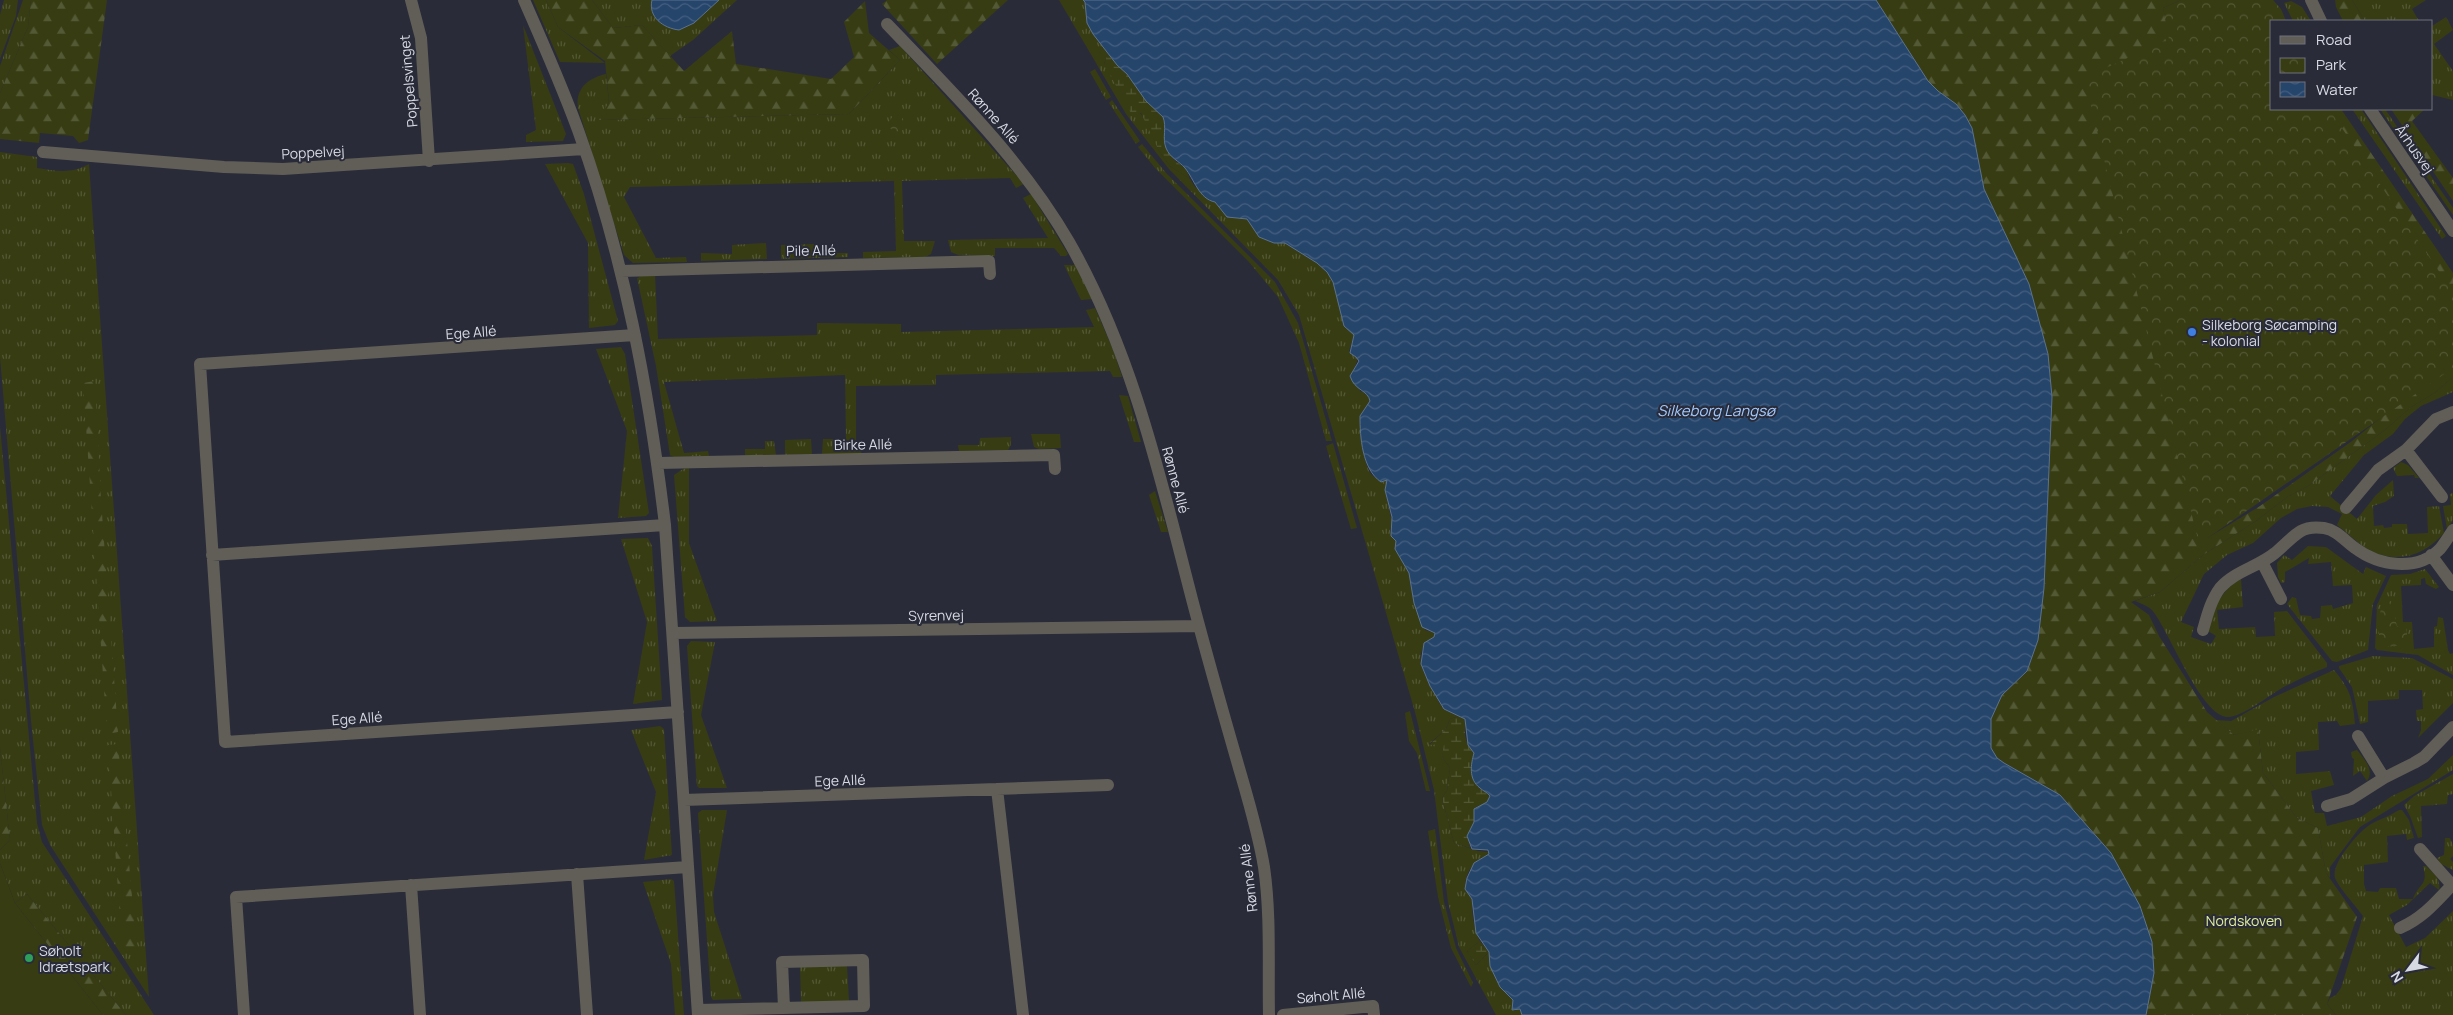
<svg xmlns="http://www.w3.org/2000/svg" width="2453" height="1015" viewBox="0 0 2453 1015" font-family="Manrope,sans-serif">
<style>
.grass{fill:url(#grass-tufts)}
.forest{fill:url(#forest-firs)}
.wetland{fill:url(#wetland-marsh)}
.park{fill:url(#park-crowns)}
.pitch{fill:#373c13}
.water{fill:url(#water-waves);stroke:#5b728f}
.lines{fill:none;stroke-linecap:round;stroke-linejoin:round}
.minor{stroke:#615e57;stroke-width:12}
.tertiary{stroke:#615e57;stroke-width:12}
.shop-dot{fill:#3f7fe0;stroke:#292b39;stroke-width:2}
.leisure-dot{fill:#2e9e5b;stroke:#292b39;stroke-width:2}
.labels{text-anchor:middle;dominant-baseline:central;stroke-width:4;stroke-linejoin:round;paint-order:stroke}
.street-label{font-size:14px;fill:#d8dae3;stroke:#292b39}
.poi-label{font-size:14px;fill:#d8dae3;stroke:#292b39;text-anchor:start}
.park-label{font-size:14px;fill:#e0ee9b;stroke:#292b39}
.water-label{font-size:15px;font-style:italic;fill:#a2cafe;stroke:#292b39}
</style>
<defs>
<pattern id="grass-tufts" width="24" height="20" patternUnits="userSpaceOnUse" patternTransform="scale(1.25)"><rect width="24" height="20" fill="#373c13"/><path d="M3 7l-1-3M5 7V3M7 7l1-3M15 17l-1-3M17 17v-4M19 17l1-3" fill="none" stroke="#535835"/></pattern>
<pattern id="forest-firs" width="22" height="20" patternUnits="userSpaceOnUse" patternTransform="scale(1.25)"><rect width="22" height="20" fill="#373c13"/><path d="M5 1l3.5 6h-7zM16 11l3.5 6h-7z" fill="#535835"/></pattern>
<pattern id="wetland-marsh" width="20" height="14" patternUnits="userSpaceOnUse" patternTransform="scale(1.25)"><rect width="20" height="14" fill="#373c13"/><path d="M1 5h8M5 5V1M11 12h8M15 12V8" fill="none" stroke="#535835"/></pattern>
<pattern id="park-crowns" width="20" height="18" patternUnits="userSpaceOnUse" patternTransform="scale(1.25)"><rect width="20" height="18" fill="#373c13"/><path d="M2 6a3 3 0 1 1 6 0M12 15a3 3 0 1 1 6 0" fill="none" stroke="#535835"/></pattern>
<pattern id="water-waves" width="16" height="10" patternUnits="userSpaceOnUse" patternTransform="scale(1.25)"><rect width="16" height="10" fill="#26456b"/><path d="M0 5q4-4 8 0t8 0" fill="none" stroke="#455f80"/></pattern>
</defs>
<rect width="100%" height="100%" fill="#292b39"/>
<!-- grass -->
<path class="grass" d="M4,0h14l-2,16 -16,43v-44z
M23,0h8l-3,27 -28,66v-27z
M533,0h13l12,27 47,36 -45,-1z
M592,0h145l-44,40 -23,16 -28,-31 -29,3z
M1059,0h24l2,2 2,21 21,31 -4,10 42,57 13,30 11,15 20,13 5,8 20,15 12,15 20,2 12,18 15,6h11l32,20 10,9 6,10 11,44 10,9 -5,16 9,8 -4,10 6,22c6,2 9,3 10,10l-10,15c0,13 3,50 12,59 5,5 9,5 15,5l-1,15 6,27 -2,9 7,11 -2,7 14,24 5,30 11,27 10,3 -1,4c-29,17 -3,46 6,67l4,5 14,7 -8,3 -4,10 -17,15h16l-3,13 8,11 -3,22 -5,8 12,45 24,8 11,1 -1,4c-13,2 -25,19 -22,32 2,6 6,9 6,15 0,12 2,27 8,38l-13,10 9,14 13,-13c2,20 8,35 24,48l1,11 6,-2 2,6h-26l-37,-68 -11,-45 -14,-112 -19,-78 -116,-397 -21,-35 -109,-111 -43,-55z
M2352,0h74l-14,9 7,12h-54z
M2291,1l11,6 9,14h-18l-9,-18z
M2446,17l7,13 -19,14 19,27v29l-21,-5v-69z
M523,25l43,109 -3,7 -37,1v-7l10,-5z
M900,46l124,138 -8,4 -6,-10 -108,3 2,60h31l-4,13 -6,3 -62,1v-6l33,-1 -2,-70 -264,6 -6,10 32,61 30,-1 1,5 -54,1 -9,-8 -46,-147c-3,-20 11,-30 28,-34l3,28 -9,18 249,-6 51,-54 -11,-10z
M1095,69l16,28 -5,3 -16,-28z
M1112,100l28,41 -4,3 -27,-41z
M2352,109h9l85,127 -4,3z
M2380,109h5l68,99v7z
M1142,144l25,30 108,108 23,41 34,118h-6l-27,-98 -21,-46 -29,-35 -94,-94 -17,-21z
M0,152l37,5v11c19,3 35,6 52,-4l60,833 -99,-152 -8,-20 -11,-104 -31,-364z
M568,163l5,1 11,30 34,127 -3,4 -26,3 -1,-85 -43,-79z
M1031,194l37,60 -2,2h-5l-7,-8h-59v8l-37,-1 -7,-3 -3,-12 100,-2 -25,-40z
M766,243l1,16 -66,2v-8l31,1v-9z
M814,244v9h34v4l-67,2v-14z
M1064,265h11l17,34 -11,1z
M646,274h9l3,65 159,-4v-12l84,1v8l193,-5 -8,-17 9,-2 19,44 8,25h-9l-3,-6 -174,4v10l-80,1v62h6l-1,6h-39l1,-15h23l-1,-64 -181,7 20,71 24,-2 1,5 -35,1 -4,-2 -14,-89 -19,-88z
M621,347l4,7 24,159 -3,3 -28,2 9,-87 -31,-82z
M2453,377v15l-32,14 -16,13 -12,15 -29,21 -34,41 27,23 19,-24 17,-15 1,16 -9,6 -12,4 1,20 9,-1 1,3 8,-1v-3h15l1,10 20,-1 -1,-26 12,-1 5,27c-19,22 -46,31 -73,18 -12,-6 -23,-18 -34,-26l5,-11 -14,-7 -16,-1 -15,3 -16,9 -28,25 -26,12 -23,19 -23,48 13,5 -3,10 20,7 5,-8 -8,-5c5,-22 13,-41 33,-52l2,28 -26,3 2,19 36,-2 1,10 19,-1 -1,-24 13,-1 40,52v4c-15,6 -30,13 -45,21 -12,7 -40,29 -54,29 -27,0 -59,-87 -76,-107 -4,-4 -12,-7 -17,-9l25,-9 43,-37 53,-34 31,-24 21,-11 77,-56 26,-23 25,-15z
M1119,395l9,1 13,46h-7z
M0,426l37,397 5,19 112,173h-28l-99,-121 -12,9 -15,-40v-13l10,-10 -10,-92z
M1031,434h29l1,14 -22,1 -5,-2z
M1011,437v8l-3,5 -49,1 -1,-6h21l1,-7z
M811,439l1,15 -27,1v-15z
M765,441h9l2,14 -31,1v-7h20z
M1333,443l24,85 -6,1 -25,-83z
M2401,462l7,3 11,13h-4l-1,-3 -17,1 -4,-8z
M689,468v75l28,78 -27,1 -5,-5 -11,-142 9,-6z
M1155,491l13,41h-7l-12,-37z
M2453,493v27l-6,9 -4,-23 8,-1 -1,-11z
M648,538l4,8 10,154 -29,4 14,-82 -26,-83z
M2308,546l18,1 37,27 3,-7 20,9 -13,28 -5,46 -31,12 -5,-1 -45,-57 5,-7 4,1 4,17 11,1 1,3 8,-1 1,-12 11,-1 1,4 20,-6 -1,-18 -19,1 -2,-24 -23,2 1,-6 -24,14v10l-4,1 -3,-6 -1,-14 7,-8 8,5z
M2425,569l14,18 -3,2 -10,-5 -1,-6 -4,1v6l-20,1 2,36h9l2,27 20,-2v-20l3,-1 1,-9 5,1 5,32 2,4 3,-1v22l-35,-20 -41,-5 -2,-2 2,-43 14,-30 19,-1z
M691,641l24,1 -14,73 26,73h-28l-2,-2 -10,-140z
M2373,656l39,2 41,21v24l-35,35 3,-8v-9h-4l-1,-11 7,-1 -1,-19h-23v9l-31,2v21l-8,2 -8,-37 -13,-19v-2z
M2334,670c16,19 19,29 21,54l-15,2 -3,-5 -19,1 1,28 -23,2v22l34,-3 4,14 -23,6 4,22h9l3,13 34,-9 31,-21 36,-17 25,-24v15l-93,57 -30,40v11l-4,-5 -8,-45 -21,-10 -34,-45 -5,-43 -24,5 -18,-15 15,1 43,-24z
M1410,711l20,80h-4l-9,-38 -8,-12 -4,-28z
M660,726l4,3 8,126 -28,5 12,-68 -25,-62z
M2357,750c7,9 18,20 10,31l-7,-10 -7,5 1,-17 -2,-1 -1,-6z
M2453,774v20l-5,1 -1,9 -26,2 1,31 -4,1 -8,-22 -6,-11 10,-9z
M702,810h25l-14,85 1,17 28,87 -29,1 -2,-3 -13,-184z
M2399,810h3l7,10 5,18 -7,2 -1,-6 -19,2 1,26 -24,3v19l2,7 12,1 2,-4h16l3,11h14c5,-15 16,-13 10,-33h3c8,8 15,12 13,24l-9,-7 -23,22 -18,10 17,32 19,-9 28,-27v104h-117l-9,-11 3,-6 6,-3 5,-7 22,-72c-7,-10 -24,-28 -28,-38 -4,-15 24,-47 36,-54 9,-5 19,-8 28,-14z
M1435,829l9,73 12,46 17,35 -2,4 -20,-39 -13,-51 -10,-66z
M2445,838h5l3,7v11l-3,3 3,3v8l-12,-6 -4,-6 7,-3z
M671,879l3,2 10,134h-9l-4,-51 -28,-82z
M847,965l2,36 -48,2 -1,-37z"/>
<!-- forest -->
<path class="forest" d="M31,0h76l-19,140 -9,3 -6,-7 -33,-3 -1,10 -39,-4v-46l28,-66z
M546,0h46l21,28 29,-3 42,46 48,-40 4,33 95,15 23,-22 -10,-35 21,-21 4,32 31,27 -51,54 -250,6 10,-18 -4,-41 -47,-34z
M887,0h121l-71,64 -55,-60z
M1876,0h305l-18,8 7,31 29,504 61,-37 92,-65 101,-82v18l-17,15 -25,15 -26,23 -77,56 -21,11 -31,24 -53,34 -43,37 -29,10 18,13 10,21 48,76 27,23 24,-6 5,44 34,45 21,10 8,45 31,44 -30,87 9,11h-190l8,-42 -32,-100 -11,-20 -51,-58 -56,-32 -7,-5 -6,-10v-29l11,-24 25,-24 11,-31 6,-52 8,-191 -4,-43 -64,-165 -12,-61 -7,-13 -9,-11 -18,-13 -10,-10z
M2335,0h17l13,21h-22l-7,-14z
M2305,109h36l112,164v45z
M2391,109h34l-13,12 41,57v23z
M95,381l6,119 17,232 -11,2 -24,-351z
M118,744l19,206 -15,-1 -14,-204z
M0,748l10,92 -10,10z
M27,894l99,121h-23l-88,-112z"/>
<!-- wetland -->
<path class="wetland" d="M1108,54l19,20 19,27 17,16 10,42 13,10 4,10 -20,-13 -11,-15 -18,-38 -9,2 -28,-51z
M1458,716l7,3v17l3,9 6,8 5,35 9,6 2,4 -5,6 -9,3c-3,5 -1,7 -1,12 -2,11 -8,15 -5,29l-16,-5 -12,-45 5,-8 3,-22 -8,-11 2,-13 -15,1 17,-16 4,-10z
M1480,941l9,11 -13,13 -9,-14z"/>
<!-- park -->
<path class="park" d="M2181,0h92l8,9 5,12h-14v88h57l124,183v76l-254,176 -115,-466 85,-39 -6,-31z
M889 124a8 8 0 1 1 16 0a8 8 0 1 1-16 0Z
M2383,601h8l6,25 9,-2 2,21 -29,2v-30z"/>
<!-- pitch -->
<path class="pitch" d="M0,863l15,40 88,112h-103z"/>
<!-- water -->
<path class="water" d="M652,0h67l-25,23 -15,7c-16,-2 -31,-13 -27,-30z
M1083,0h793l52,81 10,10 18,13 9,11 7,13 12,61 45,95 19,70 4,43 -8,191 -6,52 -11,31 -25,24 -11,24v29l6,10 7,5 56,32 51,58 11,20 18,33 12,36 2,31 -8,42h-624l-2,-6 -8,1 1,-10 -13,-13 -10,-21 -1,-14 -13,-19 -4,-34 -7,-10 2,-11 7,-15 15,-9 -1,-4 -16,-1 -5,-13 7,-14v-13l13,-7 3,-6c-3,-4 -7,-5 -10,-8 -12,-9 -9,-24 -6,-35l-6,-8 -3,-26 -21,-10 -14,-23 -9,-22 3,-21 10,-6 1,-4 -13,-6 -8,-24 -5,-30 -14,-24 1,-8 -5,-5 1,-19 -7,-27 2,-10 -6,2c-19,-13 -21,-45 -21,-66l10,-15c-2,-11 -15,-10 -20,-25l9,-15 -3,-4 -6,-4 4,-18 -10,-9 -11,-44 -6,-10 -10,-9 -32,-20h-11l-15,-6 -12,-18 -20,-2 -12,-15c-16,-3 -21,-23 -30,-34 -6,-7 -15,-10 -19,-20 -4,-10 1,-21 -3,-31l-17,-16 -19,-27 -10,-9 -24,-31 -6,-11 -2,-21z"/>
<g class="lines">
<!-- minor -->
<path class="minor" d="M411,0l10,38 8,123
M524,0c19,43 38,86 54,130 46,127 71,261 87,395l33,490
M887,24c66,69 134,135 182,218 64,112 92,238 124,361 14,53 29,106 44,158 10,35 21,70 27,106 7,49 4,99 5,148
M43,152l181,15 59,2 301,-20
M621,271l368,-10 1,13
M635,335l-435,29 25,378 453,-30
M2406,450l36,47
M658,463l396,-8 1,14
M2346,508l32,-38 28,-20 30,-31 17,-7
M212,555l453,-30
M2431,555l22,30
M2262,562l19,37
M2203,630c4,-14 8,-30 17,-42 15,-17 38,-21 55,-35 9,-7 16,-16 26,-22 7,-4 15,-4 23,-3 13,2 21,13 31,20 24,18 62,24 85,1 5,-6 9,-13 13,-19
M673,633l526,-7
M2358,736l26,42
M997,789l26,226
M684,800l424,-15
M2327,806l24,-7 33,-21 30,-15 10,-6 29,-30
M2420,849l32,36
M577,874l10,141
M411,885l9,130
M2400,928c23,-10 36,-26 53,-44
M698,1010l166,-4 -1,-46 -81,2 2,46
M244,1015l-8,-118 452,-30
M1283,1015l90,-9 1,9"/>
<!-- tertiary -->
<path class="tertiary" d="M2311,0l10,21
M2370,109l83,122"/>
</g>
<!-- markers -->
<circle class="shop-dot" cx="2192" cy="332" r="5"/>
<circle class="leisure-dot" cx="29" cy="958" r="5"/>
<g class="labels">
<!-- street labels -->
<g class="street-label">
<text transform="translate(408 81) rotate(-95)">Poppelsvinget</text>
<text transform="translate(994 116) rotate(48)">Rønne Allé</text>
<text transform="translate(2415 149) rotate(55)">Århusvej</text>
<text transform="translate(313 152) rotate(-3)">Poppelvej</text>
<text transform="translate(811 250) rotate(-1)">Pile Allé</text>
<text transform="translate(471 332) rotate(-4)">Ege Allé</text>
<text transform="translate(863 444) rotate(-1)">Birke Allé</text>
<text transform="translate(1176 480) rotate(75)">Rønne Allé</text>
<text transform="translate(936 615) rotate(-1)">Syrenvej</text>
<text transform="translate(357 718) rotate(-4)">Ege Allé</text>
<text transform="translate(840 780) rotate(-2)">Ege Allé</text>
<text transform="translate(1248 878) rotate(-97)">Rønne Allé</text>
<text transform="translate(1331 995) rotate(-5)">Søholt Allé</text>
</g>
<!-- poi labels -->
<g class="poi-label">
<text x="2202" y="324">Silkeborg Søcamping<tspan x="2202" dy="16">- kolonial</tspan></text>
<text x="39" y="950">Søholt<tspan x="39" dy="16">Idrætspark</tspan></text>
</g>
<!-- park labels -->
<g class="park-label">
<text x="2244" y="920">Nordskoven</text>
</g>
<!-- water labels -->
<g class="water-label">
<text x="1716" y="410">Silkeborg Langsø</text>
</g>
</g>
<!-- legend -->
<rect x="2270" y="20" width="162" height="90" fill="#292b39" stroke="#6f717d"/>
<rect x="2280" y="36" width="25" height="8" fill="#615e57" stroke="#6f717d"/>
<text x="2316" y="45" font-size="15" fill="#d8dae3">Road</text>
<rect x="2280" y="58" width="25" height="15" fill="url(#park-crowns)" stroke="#6f717d"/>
<text x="2316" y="70" font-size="15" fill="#d8dae3">Park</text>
<rect x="2280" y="82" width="25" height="15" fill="url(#water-waves)" stroke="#6f717d"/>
<text x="2316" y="95" font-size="15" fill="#d8dae3">Water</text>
<!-- north arrow -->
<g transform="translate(2408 970) rotate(238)" stroke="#292b39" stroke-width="4" paint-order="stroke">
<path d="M0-4L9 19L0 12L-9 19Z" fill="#d8dae3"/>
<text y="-8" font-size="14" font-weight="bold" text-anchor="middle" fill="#d8dae3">N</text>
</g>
</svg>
